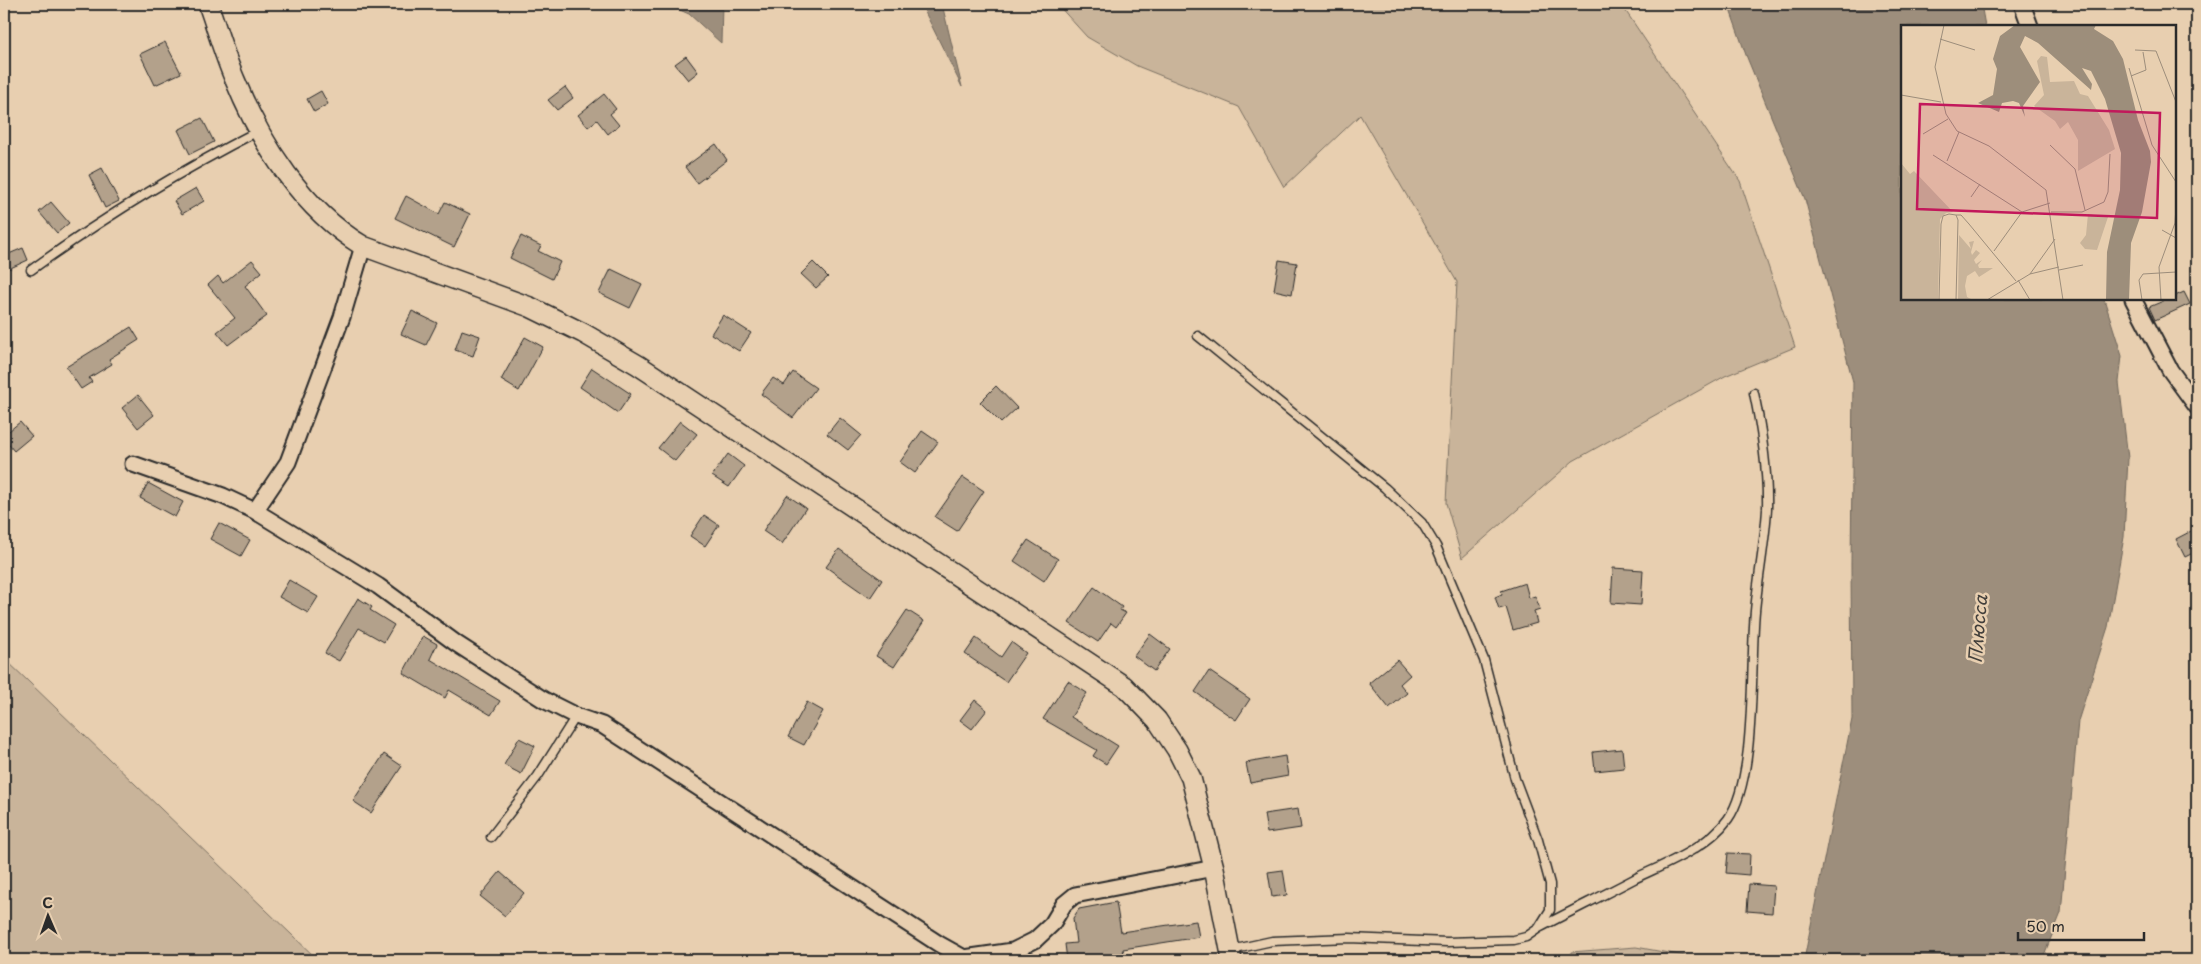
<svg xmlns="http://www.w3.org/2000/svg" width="2201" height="964" viewBox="0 0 2201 964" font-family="'Playpen Sans',sans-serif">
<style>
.green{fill:#c9b49a;stroke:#7a7062}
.water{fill:#9d8e7b;stroke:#6f665b}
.building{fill:#b3a18b;stroke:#2b2b2b}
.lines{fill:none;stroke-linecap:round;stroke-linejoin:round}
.service-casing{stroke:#2b2b2b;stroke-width:11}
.minor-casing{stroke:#2b2b2b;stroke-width:19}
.tertiary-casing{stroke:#2b2b2b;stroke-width:22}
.service{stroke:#e8cfb0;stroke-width:8}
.minor{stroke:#e8cfb0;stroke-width:15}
.tertiary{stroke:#e8cfb0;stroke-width:19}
.labels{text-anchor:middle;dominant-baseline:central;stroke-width:5;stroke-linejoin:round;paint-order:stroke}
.water-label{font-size:18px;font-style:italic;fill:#423f3b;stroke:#e8cfb0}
.inset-road{fill:none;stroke:#9c8d7b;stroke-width:1}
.view{fill:#c2185b;fill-opacity:0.15;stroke:#c2185b;stroke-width:2.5}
.inset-edge{fill:none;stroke:#2b2b2b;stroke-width:2.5}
</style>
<rect width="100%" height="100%" fill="#e8cfb0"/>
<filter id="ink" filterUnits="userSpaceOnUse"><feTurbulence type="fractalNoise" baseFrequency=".02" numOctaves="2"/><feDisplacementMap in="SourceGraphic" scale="10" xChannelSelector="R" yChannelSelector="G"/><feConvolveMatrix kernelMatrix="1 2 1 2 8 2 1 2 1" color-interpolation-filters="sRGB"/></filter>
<g filter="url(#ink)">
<!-- green -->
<path class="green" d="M1057,4h564l119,177 55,166 -70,29 -152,85 -111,97 -16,-55 11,-221 -97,-167 -76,72 -45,-80 -102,-41 -50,-29z
M4,658l314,302h-314z
M1636,947l71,13h-136v-8z"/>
<!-- water -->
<path class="water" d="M666,4h56l-1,39 -32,-29z
M921,4h21l20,83z
M1728,4h253l4,22h-83v273h202l18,57 -3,26 9,76 -4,79 -16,90 -30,94 -17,192 -19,47h-238l48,-241 -1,-154 2,-183 -48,-183 -59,-144z"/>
<!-- building -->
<path class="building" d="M165,42l16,31 -26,12 -15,-31z
M686,56l12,16 -10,8 -13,-16z
M565,87l8,11 -16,12 -9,-10z
M321,91l7,13 -14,8 -7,-13z
M604,94l12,15 -6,5 9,11 -11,9 -11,-14 -9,7 -10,-12z
M202,118l12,24 -24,12 -12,-24z
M716,144l11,16 -30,23 -12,-16z
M102,168l17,33 -14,7 -16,-33z
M196,188l8,13 -22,13 -8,-13z
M406,196l33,18 6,-12 25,12 -16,33 -59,-29z
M51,202l18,21 -12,10 -18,-21z
M521,236l20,10 -3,5 22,11 -8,17 -42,-21z
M23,248l5,12 -24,11v-15z
M252,260l10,12 -17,14 22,30 -39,29 -11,-13 18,-14 -27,-33 10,-9 5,7z
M1279,260l18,3 -5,31 -18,-4z
M813,262l15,15 -12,11 -15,-14z
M611,269l31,15 -12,24 -31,-15z
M2184,292l6,12 -35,16 -6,-13 19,-8h7v-3z
M412,311l25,12 -11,22 -25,-11z
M723,315l28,18 -12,18 -28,-17z
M131,327l8,13 -30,19 3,5 -23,14 3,4 -11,7 -15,-22z
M462,330l18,6 -7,20 -18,-6z
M525,337l18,10 -24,44 -18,-11z
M592,368l39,26 -13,19 -38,-26z
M793,372l23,16 -23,30 -32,-24 12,-16 11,7z
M996,386l21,22 -16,15 -21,-21z
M138,395l16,20 -16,13 -16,-20z
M840,418l21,17 -13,15 -21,-16z
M680,421l17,13 -22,27 -17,-13z
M20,422l12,14 -18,15 -10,-12v-4z
M922,431l16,11 -23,31 -15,-11z
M728,454l16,12 -15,21 -17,-11z
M963,477l21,14 -27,40 -22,-14z
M148,483l35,19 -8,15 -35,-19z
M787,495l19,13 -24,36 -19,-13z
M704,515l15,10 -14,21 -15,-10z
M219,523l31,17 -9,16 -31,-17z
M2197,528v23l-12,6 -9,-18z
M1028,540l30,19 -14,22 -30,-20z
M839,549l43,31 -12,18 -44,-31z
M1613,568l30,2 -2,35 -30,-2z
M289,580l29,17 -10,16 -29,-16z
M1525,583l4,15 6,-2 5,13 -6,2 3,12 -24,7 -7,-23 -7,2 -4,-12 7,-3 -1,-3z
M1094,587l28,20 -2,3 6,3 -10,14 -5,-4 -13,19 -29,-19z
M358,598l14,9 -2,3 24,15 -10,17 -25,-14 -20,33 -14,-8z
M907,610l17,11 -30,46 -18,-11z
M1150,634l20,15 -16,22 -20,-15z
M423,636l14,8 -7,15 70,42 -9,14 -42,-25 -4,8 -42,-25z
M976,638l25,19 10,-15 15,11 -20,29 -41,-28z
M1397,660l13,15 -10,9 7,9 -18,15 -20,-25z
M1209,671l41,28 -14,21 -41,-28z
M1068,681l19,12 -16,24 47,29 -12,18 -13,-8 4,-6 -54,-31z
M975,700l12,10 -15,19 -12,-9z
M807,702l16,9 -19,34 -16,-8z
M519,738l16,8 -14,28 -17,-9z
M1622,749l2,19 -29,3 -2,-19z
M384,754l18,12 -31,47 -18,-12z
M1285,756l3,20 -38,7 -4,-20z
M1298,809l3,19 -34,5 -3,-19z
M1728,853l22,1 -1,21 -23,-2z
M1283,870l4,25 -15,2 -4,-25z
M500,872l24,21 -19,23 -25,-20z
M1749,884l25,2 -2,27 -25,-2z
M1116,902l5,30 75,-11 3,16 -76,12 1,4 -57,7 -2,-16 11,-1 -3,-25 6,-9z"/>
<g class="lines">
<defs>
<path id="service" d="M31,270c72,-52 147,-98 227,-139
M1198,336l187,152 37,35 14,23 48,114 31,119 23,61 12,44v26l-10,16
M491,837l47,-61 38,-60
M1231,950l41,-9 77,-3 98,4 67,-2 12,-3 13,-9c32,-17 65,-33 97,-50 31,-15 71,-30 92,-59 29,-41 22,-155 27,-208 3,-34 10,-68 12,-102 1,-39 -5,-77 -13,-116"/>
<path id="minor" d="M2022,4l8,22
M2133,299l37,71 27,37
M133,464l90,32 32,15 123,75 79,58 87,56 32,16 26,9 337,219 25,14 49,-7 22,-11 17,-16 12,-20 11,-9 139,-27
M255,511l33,-49 54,-145 21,-71"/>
<path id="tertiary" d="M208,4c9,25 16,51 27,76 26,64 68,130 128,166l167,61 53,26 55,32 486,321 33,34 20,30 14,28 23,90 18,92"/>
</defs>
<!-- service casing -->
<use href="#service" class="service-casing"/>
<!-- minor casing -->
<use href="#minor" class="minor-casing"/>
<!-- tertiary casing -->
<use href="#tertiary" class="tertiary-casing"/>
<!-- service -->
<use href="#service" class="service"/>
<!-- minor -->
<use href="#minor" class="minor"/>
<!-- tertiary -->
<use href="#tertiary" class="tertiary"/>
</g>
</g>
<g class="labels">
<!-- water labels -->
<g class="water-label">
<text transform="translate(1977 629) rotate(-85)">Плюсса</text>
</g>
</g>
<!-- overview -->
<g transform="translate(1901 25)">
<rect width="275" height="275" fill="#e8cfb0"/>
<path d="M140,31l6,1 3,25 24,-1 6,13 8,2 21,34 6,19 -37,22v-31l-10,-18 -8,7 -5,-8 -21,-15 10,-11 -7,-34zM0,138l9,11 4,-3 39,41 -7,1 -6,6 -2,81h-37zM187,189l20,3 -11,33 -12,-1 -5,-6 6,-8zM58,210l12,14 -2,-7 5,-1 -3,11 1,3 4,-5 4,3 -6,7 2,4 6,-4 -4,5 1,3h14l-14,9 -4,-6 -8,5 -2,10 2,11 6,3h-15z" fill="#c9b49a"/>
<path d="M114,0h81l-2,4 19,12 10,18 15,61 12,31 1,11 -9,50 -11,31 -2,57h-23l1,-48 13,-62 1,-37 -16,-54 -14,-28 -9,-3 10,16 -1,6 -53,-47 -13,-7 -5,11 20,35 -17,24 2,11 -6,-14 -6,-2 -11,2 -3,9 -21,-9 15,-8 4,-26 -4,-10 7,-23z" fill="#9d8e7b"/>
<path class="inset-road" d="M43,0l-9,42 11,47 11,17 32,15 57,44 17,110M39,14l35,11M234,25l21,1 20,51M228,43l23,77 24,37M230,51l15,-6 -3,-18M0,70l40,7M22,109l25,-15M149,120l25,24 10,41M32,130l89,57 28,-9M46,136l12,-29M70,172l9,-13M150,187h31l22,-10 4,-10 2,-38M55,190h5l8,9 47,57M261,205l14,8M93,226l28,-39M158,245l24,-5M129,249l25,-35M117,255l12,20M38,275l2,-76 2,-8 6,-2 7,1 2,5 -2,80M86,275l43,-26 29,-7M241,275l-3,-20 4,-6 33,-2M260,275l-2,-33 16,-44 1,-17"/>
<path class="view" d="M19,79l240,9 -3,105 -240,-9z"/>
<rect width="275" height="275" class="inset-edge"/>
</g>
<!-- margin -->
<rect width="2201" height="964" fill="none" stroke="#e8cfb0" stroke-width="20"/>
<rect x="10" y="10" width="2181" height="944" fill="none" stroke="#2b2b2b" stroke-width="2" filter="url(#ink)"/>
<!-- north arrow -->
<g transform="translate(48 916) rotate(358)" stroke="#e8cfb0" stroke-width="4" paint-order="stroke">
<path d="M0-4L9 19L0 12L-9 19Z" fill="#2b2b2b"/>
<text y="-8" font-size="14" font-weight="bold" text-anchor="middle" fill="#2b2b2b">С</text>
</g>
<!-- scale -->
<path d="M2018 932v8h126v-8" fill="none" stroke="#2b2b2b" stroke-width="2.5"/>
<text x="2026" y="932" font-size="15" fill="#2b2b2b" stroke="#e8cfb0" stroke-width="4" paint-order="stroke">50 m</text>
</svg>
